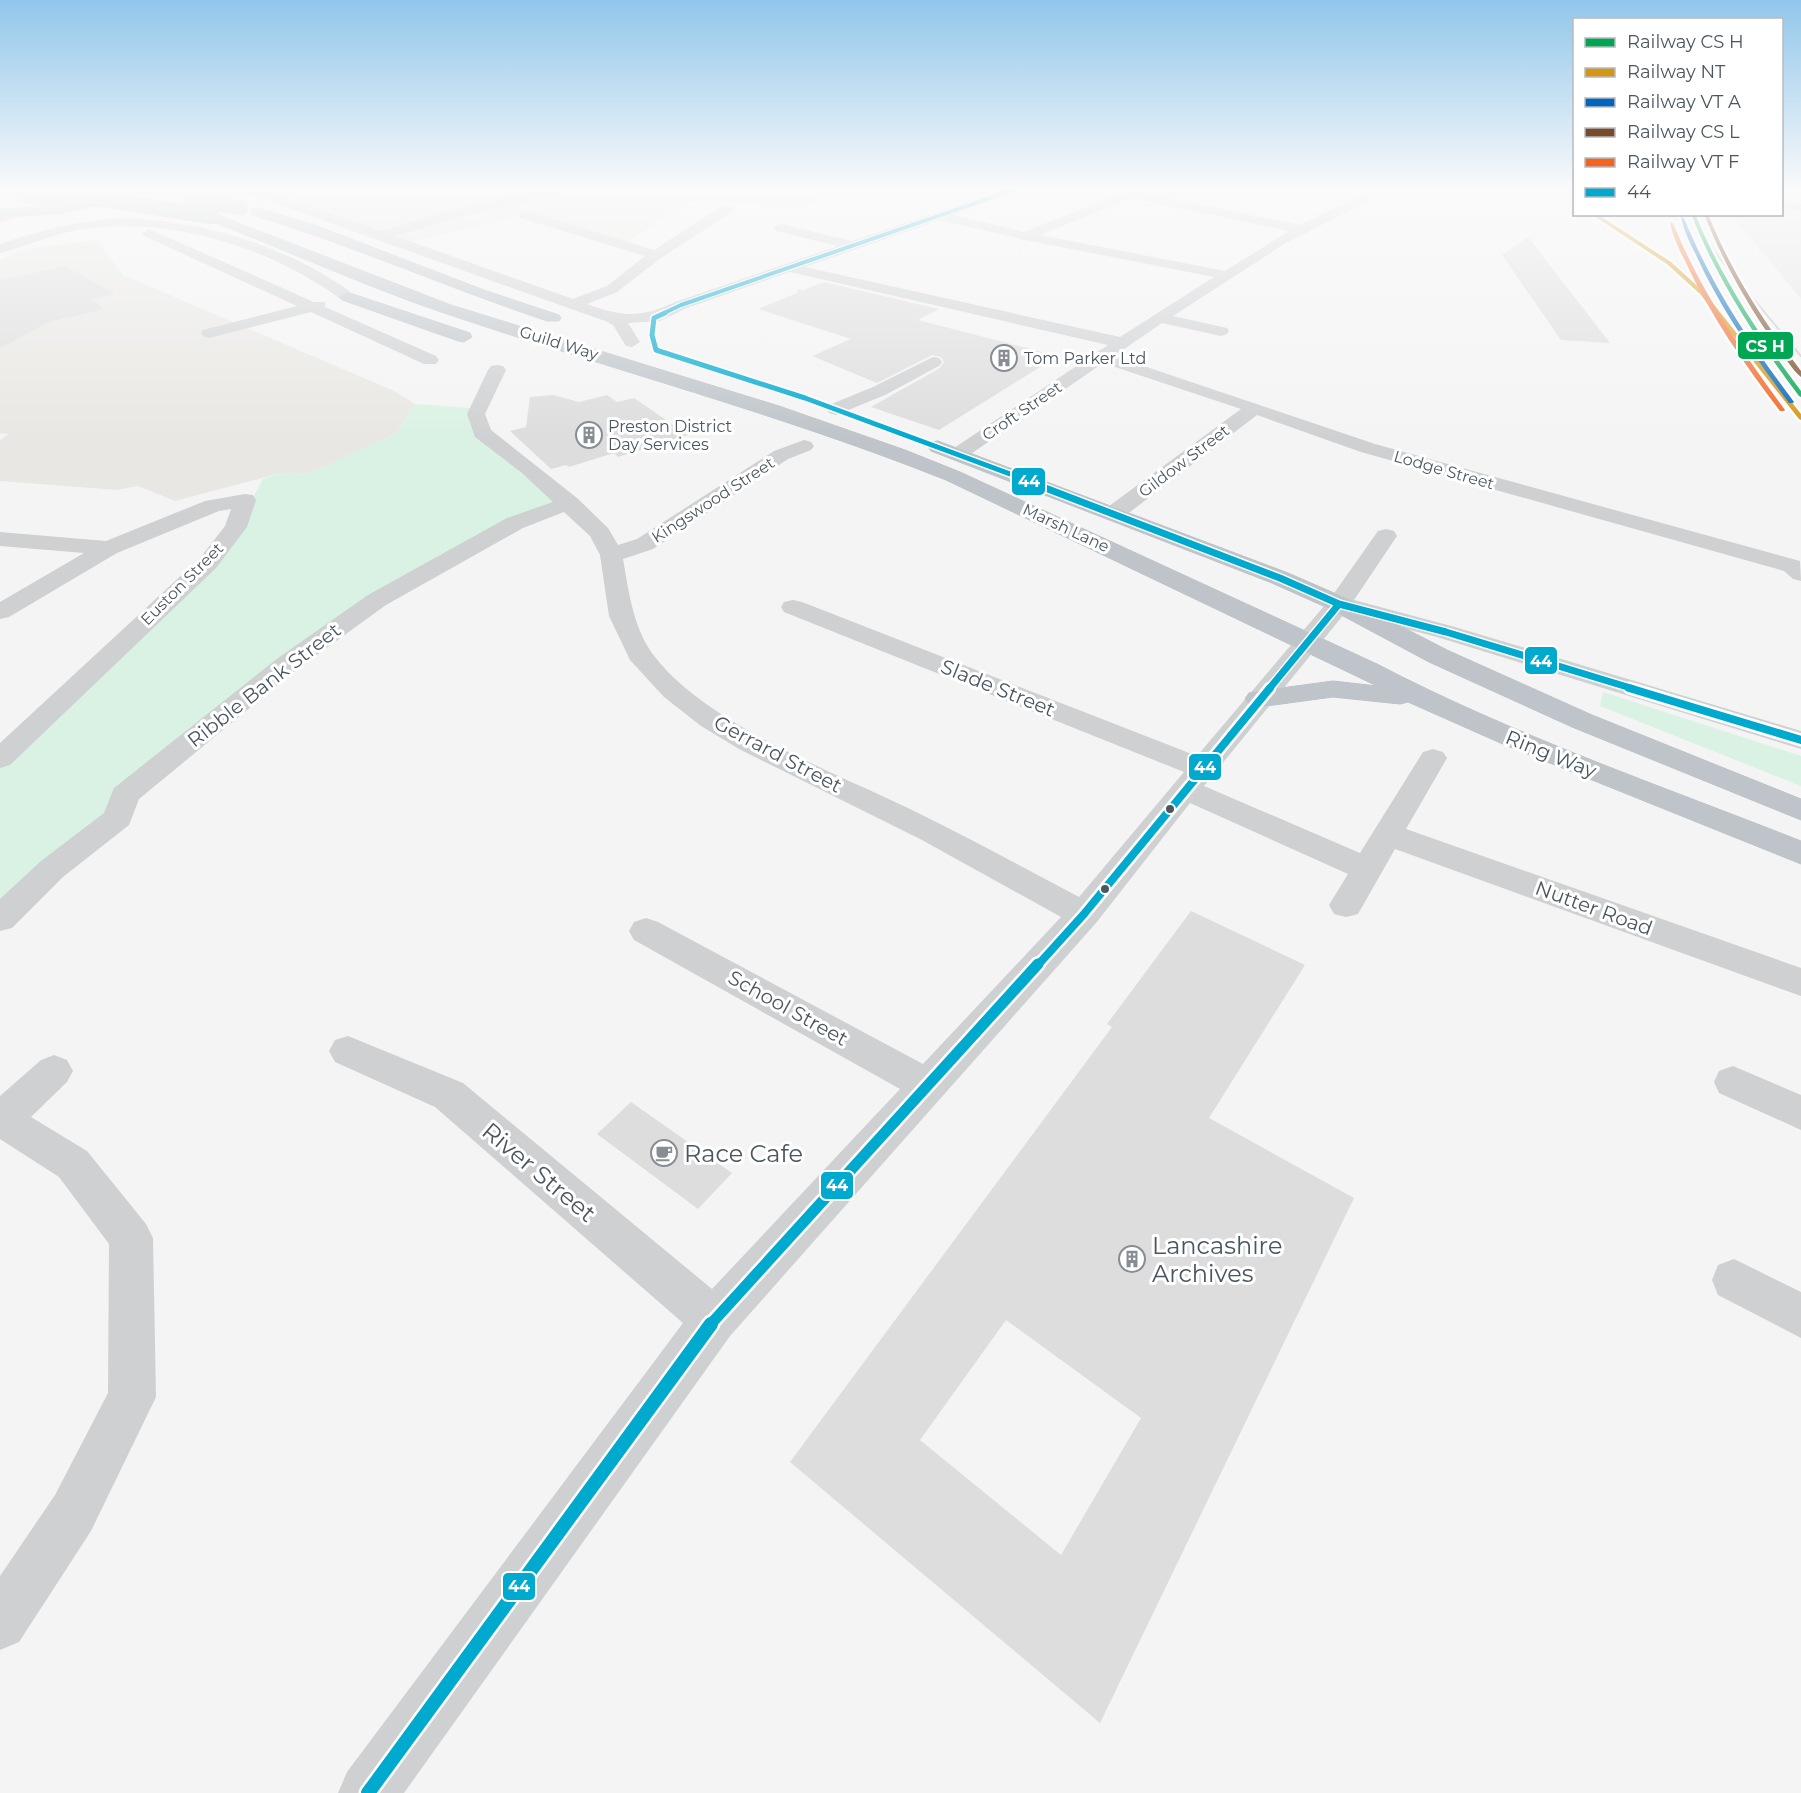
<svg xmlns="http://www.w3.org/2000/svg" width="1801" height="1793" viewBox="0 0 1801 1793" font-family="Montserrat,sans-serif">
<style>
.commercial{fill:#e8e7e3}
.education{fill:#e6e5e6}
.green{fill:#d9f2e3}
.building{fill:#ddddde;fill-rule:evenodd}
.lines{fill:none;stroke-linecap:round;stroke-linejoin:round}
.highway-casing{stroke:#b9bec3;stroke-width:1}
.minor{fill:#ced0d2;fill-rule:evenodd}
.major{fill:#caced1;fill-rule:evenodd}
.highway{fill:#bec4c9;fill-rule:evenodd}
.rail{stroke:#c9cacc;stroke-width:2}
.highway-bridge-casing{stroke:#b9bec3;stroke-width:15;stroke-linecap:butt}
.highway-bridge{stroke:#bec4c9;stroke-width:14}
.bus-1-far5-casing{stroke:#fff;stroke-width:6}
.bus-1-far4-casing{stroke:#fff;stroke-width:8}
.bus-1-far3-casing{stroke:#fff;stroke-width:10}
.bus-1-far2-casing{stroke:#fff;stroke-width:13}
.bus-1-far1-casing{stroke:#fff;stroke-width:16}
.bus-1-casing{stroke:#fff;stroke-width:19}
.bus-1-far5{stroke:#00a9ce;stroke-width:4}
.bus-1-far4{stroke:#00a9ce;stroke-width:5}
.bus-1-far3{stroke:#00a9ce;stroke-width:7}
.bus-1-far2{stroke:#00a9ce;stroke-width:8}
.bus-1-far1{stroke:#00a9ce;stroke-width:11}
.bus-1{stroke:#00a9ce;stroke-width:14}
.rail-1-casing{stroke:#fff;stroke-width:5}
.rail-2-casing{stroke:#fff;stroke-width:5}
.rail-3-casing{stroke:#fff;stroke-width:5}
.rail-4-casing{stroke:#fff;stroke-width:5}
.rail-5-casing{stroke:#fff;stroke-width:5}
.rail-1{fill:#00a651;fill-rule:evenodd}
.rail-2{fill:#d49613;fill-rule:evenodd}
.rail-3{fill:#0065bd;fill-rule:evenodd}
.rail-4{fill:#7a4b2a;fill-rule:evenodd}
.rail-5{fill:#f26522;fill-rule:evenodd}
.bus-dot{fill:#4a5661;stroke:#fff;stroke-width:2}
.labels{text-anchor:middle;dominant-baseline:central;stroke-width:6;stroke-linejoin:round;paint-order:stroke}
.far-street-label{font-size:16px;fill:#4a5661;stroke:#fff}
.far-poi-label{font-size:16px;fill:#4a5661;stroke:#fff;text-anchor:start}
.street-label{font-size:20px;fill:#4a5661;stroke:#fff}
.near-poi-label{font-size:24px;fill:#4a5661;stroke:#fff;text-anchor:start}
.near-street-label{font-size:24px;fill:#4a5661;stroke:#fff}
.line-badge{stroke:#fff;stroke-width:2}
.badge-label{font-size:16px;text-anchor:middle;font-weight:bold;fill:#fff}
</style>
<rect width="100%" height="100%" fill="#f4f4f4"/>
<!-- commercial -->
<path class="commercial" d="M272,188h585l-67,21 -30,-6 -63,-3 -16,6 -58,39 -98,-30 -119,28 -69,-24z
M98,240l25,35 271,116 21,13 -19,29 -87,41 -28,-1 -106,28 -37,-15 -21,4 -117,-9v-41l9,-6 -9,-1v-173l24,-11z"/>
<!-- education -->
<path class="education" d="M1782,209l19,4v86l-69,-84 50,-1z"/>
<!-- green -->
<path class="green" d="M415,404l55,4 90,94 -184,94 -266,223 -110,82v-134l89,-85 163,-182 11,-21 18,-6 28,1 87,-41z
M1603,692l198,64v30l-201,-80z"/>
<!-- building -->
<path class="building" d="M1528,237l82,106 -49,-3 -59,-85z
M65,266l50,28 -24,6 13,9 -55,13 -49,26v-68z
M824,282l115,27 -21,11 140,36 -119,74 -68,-23 69,-39 4,-6 -3,-5 -9,-2 -55,28 -65,-27 39,-17 -93,-30 39,-16 1,-4 5,1z
M553,395l26,7 28,-7 10,7 17,-4 54,37 -70,22 -4,-4 -45,14 -3,-2 -15,4 -41,-38 16,-4 4,-30z
M1191,911l114,54 -96,153 145,80 -254,525 -310,-261 322,-435 -5,-3zM1006,1320l135,98 -80,137 -141,-115z
M631,1102l101,71 -34,36 -101,-75z"/>
<g class="lines">
<defs>
<path id="highway" d="M137,188h22l-39,12 -62,14 -58,3v-8l58,-2z
M257,208l58,17 169,65 75,25 2,3 -2,3h-12c-99,-33 -195,-76 -295,-106l-1,-3 1,-3z
M213,213l238,92 328,101 126,44 55,22 417,192c136,71 282,121 424,177v23l-296,-119 -97,-43 -8,2 -67,-7 -74,10 -10,-2 -4,-6 4,-6 10,-2 74,-10 44,5 -431,-206c-165,-66 -337,-111 -505,-168 -79,-27 -155,-62 -233,-92l-2,-3 2,-3z
M347,292l123,41 2,4 -8,5 -6,-1 -116,-41 -3,-3z
M938,441l350,132 60,26 99,51 145,65 209,84v21l-229,-93 -143,-65 -99,-53 -58,-26 -341,-132 -3,-4 3,-4z"/>
</defs>
<!-- highway casing -->
<use href="#highway" class="highway-casing"/>
<!-- minor -->
<path class="minor" d="M232,188h21l24,6 104,37 65,-19 104,-24h23l-2,3 -116,27 -60,18 178,63 34,-13 38,-30 -125,-38 -1,-3 1,-3h10l124,38 68,-44h10l1,3 -1,3 -71,46 -44,34 -30,12c35,13 55,14 88,-2l163,-56 -62,-15 -2,-3 2,-3 5,-1 71,17 155,-53h19l-72,27 70,17 110,-44h18l-8,5 156,32 59,-29h8l2,3 -2,3 -81,41 -113,73 54,12 2,3 -2,3 -6,2 -59,-13 -48,33 261,88 425,117 1,20 -8,-2 -9,-8 -423,-119 -104,-37 -136,104 -8,2 -8,-2 -3,-5 3,-5 136,-100 -138,-46 -138,95h-14l-3,-4 3,-4 157,-105 -318,-73 -103,36 -27,13 -32,2 12,19 -8,5 -6,-1 -13,-21 -8,-4zM1132,198l157,33 -64,40 -185,-36zM940,220l85,20 189,37 -94,60 -315,-70z
M1782,200l19,4v8l-19,-4z
M120,218c70,2 140,20 201,55 11,7 26,14 34,24l-8,5 -5,-2c-70,-51 -163,-82 -250,-72 -32,3 -61,17 -92,25v-9c40,-14 78,-23 120,-26z
M149,229l165,73h11v5l111,49 3,4 -3,4h-12l-113,-52 -102,26 -6,-2 -2,-3 2,-3 94,-24 -153,-70 -2,-3z
M933,357l6,1 3,4 -3,4 -54,29 -49,20 -7,-2 -2,-4 2,-4 44,-18z
M497,365l6,1 3,4 -21,44 6,16 86,68 31,30 10,17 19,-6 137,-88 30,-11 7,2 3,4 -3,4 -23,9 -135,90 -30,10c6,33 10,70 32,98 52,67 178,115 255,152 57,28 113,58 169,88l105,-125 -400,-160 -3,-5 3,-5 9,-2 9,2 395,154 133,-157 48,-68 8,-2 8,2 3,5 -43,64 101,27 346,104v18l-364,-112 -92,-24 -141,173 156,67 63,-101 10,-3 10,3 4,6 -41,71 395,139v28l-406,-147 -37,65 -12,3 -12,-3 -5,-9 19,-31 -158,-71 -94,120 -366,413 -326,457h-66l9,-21 336,-449 -248,-216 -100,-45 -6,-11 6,-11 13,-4 115,47 249,206 188,-200 -266,-149 -5,-9 5,-9 12,-4 12,4 265,142 138,-147 -139,-77 -183,-91 -38,-23 -37,-29 -34,-37 -21,-44 -9,-61 -10,-19 -26,-24 -41,16 -137,77 -90,65 -157,129 -10,26 -66,52 -51,51 -12,3v-32l41,-38 63,-48 10,-25 164,-130 90,-63 139,-77 46,-16 -31,-29 -47,-36 -8,-23 21,-44 3,-4z
M245,494l8,1 3,5 -9,27 -31,41 -206,197 -10,3v-25l200,-185 25,-32 6,-17 -12,2 -102,42 -108,64 -9,2v-17l84,-49 -84,-7v-14l106,9 99,-40z
M54,1055l13,5 6,11 -6,11 -36,35 56,34 59,73 7,14 3,159 -65,134 -72,111 -19,8v-74l55,-81 53,-102 1,-149 -50,-67 -59,-38v-43l41,-36z
M1733,1066l68,29v35l-82,-37 -5,-11 5,-11z
M1734,1259l67,33v46l-83,-43 -6,-15 6,-15z"/>
<!-- major -->
<path class="major" d="M100,188h21l-2,3 -119,31v-8z"/>
<!-- highway -->
<use href="#highway" class="highway"/>
<!-- rail -->
<path class="rail" d="M1694,220l27,40 80,96"/>
<defs>
<path id="highway-bridge" d="M24,195l84,5 105,17
M191,199l50,9"/>
</defs>
<!-- highway-bridge casing -->
<use href="#highway-bridge" class="highway-bridge-casing"/>
<!-- highway-bridge -->
<use href="#highway-bridge" class="highway-bridge"/>
<defs>
<path id="bus-1-far5" d="M662,314l19,-9 338,-117"/>
<path id="bus-1-far4" d="M665,313l-11,5 -2,17 4,15 149,48 213,79"/>
<path id="bus-1-far3" d="M1014,476l266,102 59,26 107,28 188,57
M1269,689l70,-85"/>
<path id="bus-1-far2" d="M1629,688l172,52
M1037,966l47,-52 186,-226"/>
<path id="bus-1-far1" d="M710,1325l328,-361"/>
<path id="bus-1" d="M368,1793l343,-469"/>
</defs>
<!-- bus-1-far5 casing -->
<use href="#bus-1-far5" class="bus-1-far5-casing"/>
<!-- bus-1-far4 casing -->
<use href="#bus-1-far4" class="bus-1-far4-casing"/>
<!-- bus-1-far3 casing -->
<use href="#bus-1-far3" class="bus-1-far3-casing"/>
<!-- bus-1-far2 casing -->
<use href="#bus-1-far2" class="bus-1-far2-casing"/>
<!-- bus-1-far1 casing -->
<use href="#bus-1-far1" class="bus-1-far1-casing"/>
<!-- bus-1 casing -->
<use href="#bus-1" class="bus-1-casing"/>
<!-- bus-1-far5 -->
<use href="#bus-1-far5" class="bus-1-far5"/>
<!-- bus-1-far4 -->
<use href="#bus-1-far4" class="bus-1-far4"/>
<!-- bus-1-far3 -->
<use href="#bus-1-far3" class="bus-1-far3"/>
<!-- bus-1-far2 -->
<use href="#bus-1-far2" class="bus-1-far2"/>
<!-- bus-1-far1 -->
<use href="#bus-1-far1" class="bus-1-far1"/>
<!-- bus-1 -->
<use href="#bus-1" class="bus-1"/>
<defs>
<path id="rail-1" d="M1691,214h4c27,65 64,121 106,177v6l-2,-1c-43,-57 -81,-115 -108,-182z"/>
<path id="rail-2" d="M1597,214l74,48 33,30 97,122v6l-2,-1 -99,-125 -33,-30 -76,-50z"/>
<path id="rail-3" d="M1681,217l3,1c28,69 66,125 110,184l-1,1h-4c-35,-47 -69,-95 -93,-148 -6,-12 -13,-26 -15,-38z"/>
<path id="rail-4" d="M1704,214h4c23,58 56,108 93,157v6c-9,-7 -16,-20 -23,-29 -30,-42 -55,-86 -74,-134z"/>
<path id="rail-5" d="M1670,222l3,1c28,69 68,127 112,187l-1,1h-4c-36,-47 -70,-96 -95,-150 -6,-12 -13,-26 -15,-39z"/>
</defs>
<!-- rail-1 casing -->
<use href="#rail-1" class="rail-1-casing"/>
<!-- rail-2 casing -->
<use href="#rail-2" class="rail-2-casing"/>
<!-- rail-3 casing -->
<use href="#rail-3" class="rail-3-casing"/>
<!-- rail-4 casing -->
<use href="#rail-4" class="rail-4-casing"/>
<!-- rail-5 casing -->
<use href="#rail-5" class="rail-5-casing"/>
<!-- rail-1 -->
<use href="#rail-1" class="rail-1"/>
<!-- rail-2 -->
<use href="#rail-2" class="rail-2"/>
<!-- rail-3 -->
<use href="#rail-3" class="rail-3"/>
<!-- rail-4 -->
<use href="#rail-4" class="rail-4"/>
<!-- rail-5 -->
<use href="#rail-5" class="rail-5"/>
</g>
<!-- sky -->
<linearGradient id="sky" x2="0" y2="1"><stop stop-color="#91c6eb"/><stop offset="0.43" stop-color="#fafafa"/><stop offset="1" stop-color="#fafafa" stop-opacity="0"/></linearGradient>
<rect width="1801" height="439" fill="url(#sky)"/>
<!-- icons -->
<defs>
<symbol id="building-ring" viewBox="-11 -11 22 22"><circle r="9.5" fill="#fff" stroke="#868d94" stroke-width="1.5"/><path d="M-4-6H4V6H1V3H-1V6H-4ZM-2.5-4.3h1.7v1.8h-1.7ZM.8-4.3h1.7v1.8H.8ZM-2.5-1h1.7V.8h-1.7ZM.8-1h1.7V.8H.8Z" fill="#868d94"/></symbol>
<symbol id="cafe-ring" viewBox="-11 -11 22 22"><circle r="9.5" fill="#fff" stroke="#868d94" stroke-width="1.5"/><path d="M-5.5-4.5H6V0H3Q3 3.5 0 3.5H-2.5Q-5.5 3.5-5.5 0ZM3-3.2v2h1.7v-2ZM-6 4.5H4V6H-6Z" fill="#868d94"/></symbol>
</defs>
<g fill-rule="evenodd">
<use href="#building-ring" x="989" y="343" width="30" height="30"/>
<use href="#building-ring" x="574" y="420" width="30" height="30"/>
<use href="#cafe-ring" x="649" y="1138" width="30" height="30"/>
<use href="#building-ring" x="1117" y="1244" width="30" height="30"/>
</g>
<!-- markers -->
<g class="bus-dot">
<circle cx="1170" cy="809" r="5"/>
<circle cx="1105" cy="889" r="5"/>
</g>
<g class="labels">
<!-- far-street labels -->
<g class="far-street-label">
<text transform="translate(559 343) rotate(17)">Guild Way</text>
<text transform="translate(1022 411) rotate(-34)">Croft Street</text>
<text transform="translate(1184 461) rotate(-37)">Gildow Street</text>
<text transform="translate(1444 470) rotate(16)">Lodge Street</text>
<text transform="translate(713 500) rotate(-33)">Kingswood Street</text>
<text transform="translate(1066 528) rotate(25)">Marsh Lane</text>
<text transform="translate(182 584) rotate(-45)">Euston Street</text>
</g>
<!-- far-poi labels -->
<g class="far-poi-label">
<text x="1024" y="358">Tom Parker Ltd</text>
<text x="608" y="426">Preston District<tspan x="608" dy="18">Day Services</tspan></text>
</g>
<!-- street labels -->
<g class="street-label">
<text transform="translate(264 685) rotate(-38)">Ribble Bank Street</text>
<text transform="translate(998 688) rotate(22)">Slade Street</text>
<text transform="translate(778 754) rotate(28)">Gerrard Street</text>
<text transform="translate(1551 754) rotate(22)">Ring Way</text>
<text transform="translate(1594 908) rotate(20)">Nutter Road</text>
<text transform="translate(788 1008) rotate(29)">School Street</text>
</g>
<!-- near-poi labels -->
<g class="near-poi-label">
<text x="684" y="1153">Race Cafe</text>
<text x="1152" y="1245">Lancashire<tspan x="1152" dy="28">Archives</tspan></text>
</g>
<!-- near-street labels -->
<g class="near-street-label">
<text transform="translate(539 1172) rotate(40)">River Street</text>
</g>
</g>
<g class="line-badge">
<rect x="1737" y="331" width="57" height="29" rx="6" fill="#00a651"/>
<rect x="1011" y="467" width="35" height="29" rx="6" fill="#00a9ce"/>
<rect x="1524" y="646" width="34" height="29" rx="6" fill="#00a9ce"/>
<rect x="1188" y="753" width="34" height="28" rx="6" fill="#00a9ce"/>
<rect x="820" y="1171" width="34" height="29" rx="6" fill="#00a9ce"/>
<rect x="502" y="1572" width="34" height="29" rx="6" fill="#00a9ce"/>
</g>
<g class="badge-label">
<text x="1765" y="352">CS H</text>
<text x="1029" y="487">44</text>
<text x="1541" y="667">44</text>
<text x="1205" y="773">44</text>
<text x="837" y="1191">44</text>
<text x="519" y="1592">44</text>
</g>
<!-- legend -->
<rect x="1573" y="18" width="210" height="198" fill="#ffffff" stroke="#b7bbc0" stroke-width="1.5"/>
<rect x="1585" y="38" width="30" height="9" fill="#00a651" stroke="#b7bbc0" stroke-width="1.5"/>
<text x="1627" y="48" font-size="18" fill="#4a5661">Railway CS H</text>
<rect x="1585" y="68" width="30" height="9" fill="#d49613" stroke="#b7bbc0" stroke-width="1.5"/>
<text x="1627" y="78" font-size="18" fill="#4a5661">Railway NT</text>
<rect x="1585" y="98" width="30" height="9" fill="#0065bd" stroke="#b7bbc0" stroke-width="1.5"/>
<text x="1627" y="108" font-size="18" fill="#4a5661">Railway VT A</text>
<rect x="1585" y="128" width="30" height="9" fill="#7a4b2a" stroke="#b7bbc0" stroke-width="1.5"/>
<text x="1627" y="138" font-size="18" fill="#4a5661">Railway CS L</text>
<rect x="1585" y="158" width="30" height="9" fill="#f26522" stroke="#b7bbc0" stroke-width="1.5"/>
<text x="1627" y="168" font-size="18" fill="#4a5661">Railway VT F</text>
<rect x="1585" y="188" width="30" height="9" fill="#00a9ce" stroke="#b7bbc0" stroke-width="1.5"/>
<text x="1627" y="198" font-size="18" fill="#4a5661">44</text>
</svg>
